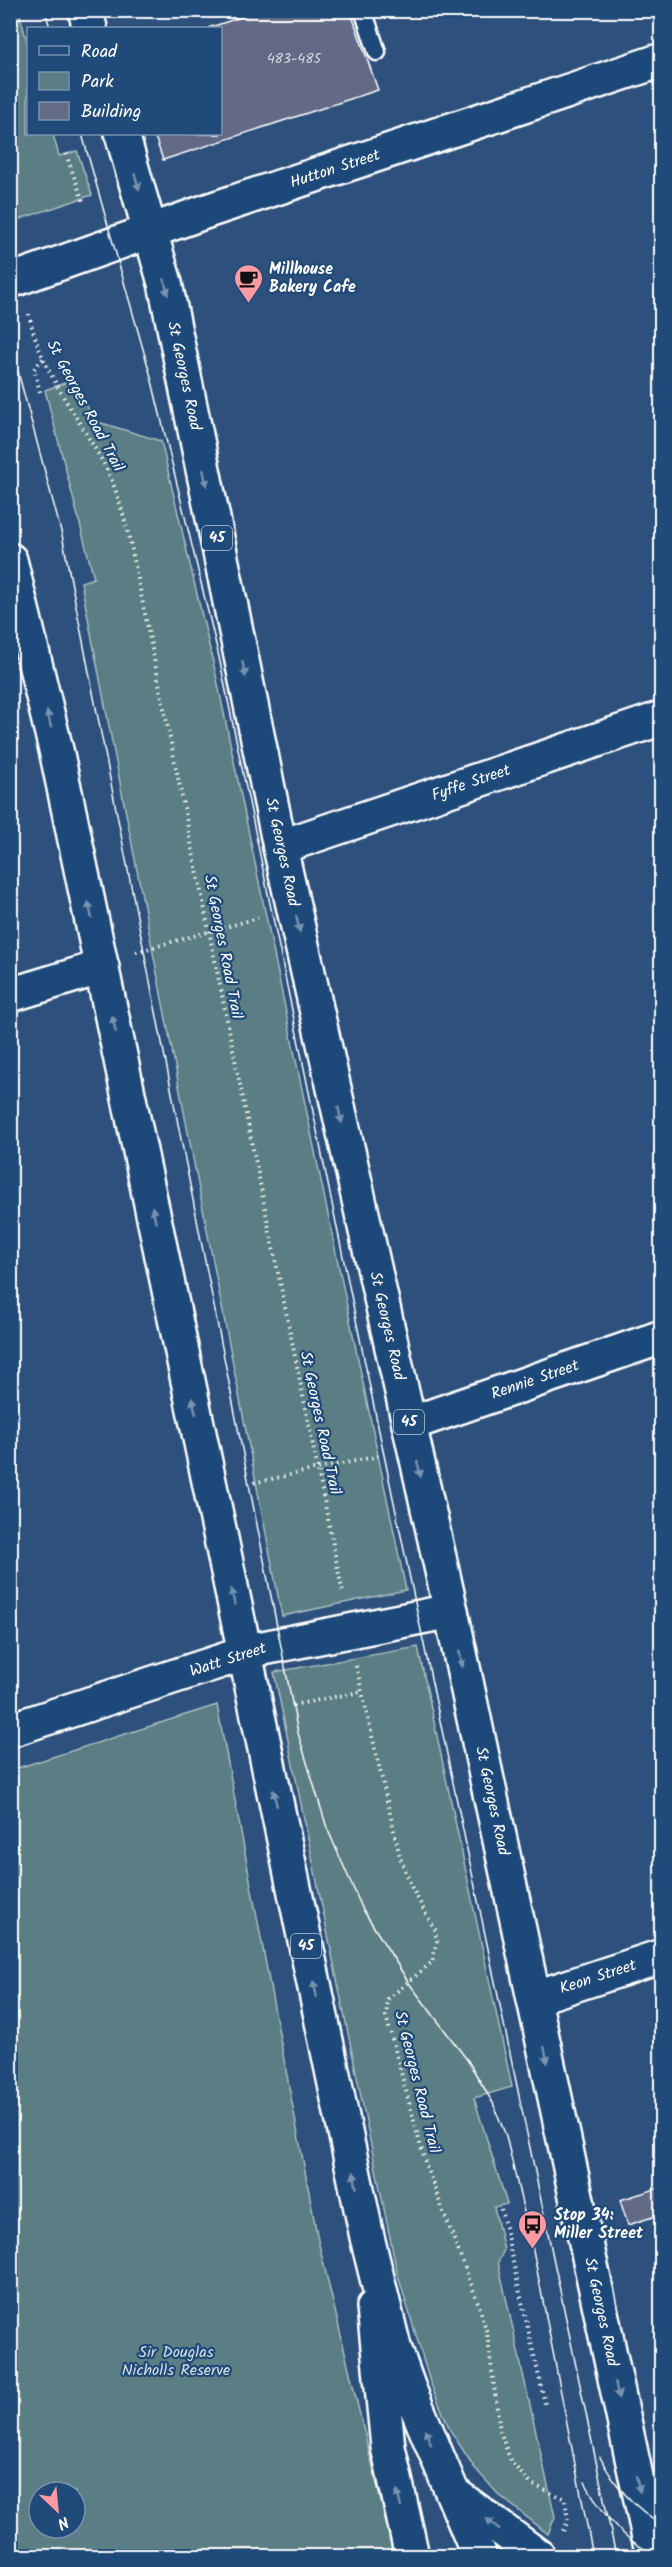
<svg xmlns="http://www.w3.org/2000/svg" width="672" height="2567" viewBox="0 0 672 2567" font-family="Kalam,sans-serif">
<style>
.green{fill:#5a7e83;stroke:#acbec1;stroke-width:1.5;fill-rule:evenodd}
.building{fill:#636b85;stroke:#fff;stroke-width:1.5}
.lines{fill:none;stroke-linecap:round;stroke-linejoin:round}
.service-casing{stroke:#fff;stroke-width:21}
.minor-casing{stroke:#fff;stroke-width:38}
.trunk-casing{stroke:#fff;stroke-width:38}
.path{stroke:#fff;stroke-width:4;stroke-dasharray:1.5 4.5;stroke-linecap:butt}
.service{stroke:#1f4a7a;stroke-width:16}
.minor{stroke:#1f4a7a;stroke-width:33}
.trunk{stroke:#1f4a7a;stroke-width:33}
.tram{stroke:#fff;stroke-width:1.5}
.oneway{fill:#7992af}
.labels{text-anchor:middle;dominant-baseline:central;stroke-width:4.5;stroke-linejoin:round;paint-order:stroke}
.number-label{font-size:14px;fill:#d8dae0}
.shield{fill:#1f4a7a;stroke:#bcc9d7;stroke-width:1.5}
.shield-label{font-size:15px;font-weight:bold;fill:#fff}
.street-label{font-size:16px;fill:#fff;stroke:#1f4a7a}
.poi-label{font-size:16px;font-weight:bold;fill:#fff;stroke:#1f4a7a;text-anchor:start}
.park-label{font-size:16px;fill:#d6dfe0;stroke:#1f4a7a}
</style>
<rect width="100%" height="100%" fill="#2d517c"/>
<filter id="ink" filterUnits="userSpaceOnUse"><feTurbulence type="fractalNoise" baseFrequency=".0167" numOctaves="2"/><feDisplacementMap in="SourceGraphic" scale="12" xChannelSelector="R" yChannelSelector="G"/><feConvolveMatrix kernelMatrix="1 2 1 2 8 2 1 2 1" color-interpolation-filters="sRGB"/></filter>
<g filter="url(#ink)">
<!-- green -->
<path class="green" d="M19,11l9,35v88h25l6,22 18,-5 15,44 -81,27 -1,-211z
M73,380l22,41 66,20 55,234 190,915 -124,26 -201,-1034 13,-4 -49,-188z
M418,1647l94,440 -38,11 33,106 -13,3 10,43 -6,12 57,255 -7,17 -50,-40 -24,-27 -24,-37 -20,-48 -33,-110 -123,-600z
M217,1705l101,535 76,316h-383v-786zM39,2492h36v36h-36z"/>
<!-- building -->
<path class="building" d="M262,10h88l28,80 -215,70 -9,-26h66v-106h-12z
M662,2187v27l-34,11 -8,-25z"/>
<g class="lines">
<defs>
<path id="service" d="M363,10l14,42"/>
<path id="minor" d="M10,281l200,-71 452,-150
M280,847l382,-129
M10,995l92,-28
M409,1424l253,-87
M10,1730l248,-81 193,-38
M534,1998l128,-42
M374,2307l14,140 24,109"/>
<path id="trunk" d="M85,10l5,18
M122,134l43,149 115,564 171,764 202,945
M10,560l47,194 310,1483 27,110 15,42 70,167
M453,2493l85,63"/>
</defs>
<!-- service casing -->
<use href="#service" class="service-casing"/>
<!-- minor casing -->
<use href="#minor" class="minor-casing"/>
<!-- trunk casing -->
<use href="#trunk" class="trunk-casing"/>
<!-- path -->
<path class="path" d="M66,154l18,50
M29,314c10,55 50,104 76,152 13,25 19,52 26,79l212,1049
M40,392l-6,-23 10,-12
M136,952l122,-34
M248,1484l130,-28
M356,1666l44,191 12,31 23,42 2,11 -5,21 -44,37 -2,17 40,150 53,139 8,28 13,98 11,31 20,22 34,15 3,22 -5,10
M293,1705l67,-13
M501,2209l45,199"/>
<!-- service -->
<use href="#service" class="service"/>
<!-- minor -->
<use href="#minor" class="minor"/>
<!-- trunk -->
<use href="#trunk" class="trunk"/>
<!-- tram -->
<path class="tram" d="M45,10l5,18
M82,134l69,243 68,280 165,798 232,1101
M10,342l52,193 236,1198 29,95 35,80 47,75 59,78 25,42 13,33 27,114 60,306
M600,2457c13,27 35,52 62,67
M585,2482c17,32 40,62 75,74"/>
</g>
<!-- one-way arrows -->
<defs><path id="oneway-solid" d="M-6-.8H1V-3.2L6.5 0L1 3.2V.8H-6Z" transform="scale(1.5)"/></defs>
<g class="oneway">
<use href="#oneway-solid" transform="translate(137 182) rotate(73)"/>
<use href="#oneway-solid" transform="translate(166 287) rotate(78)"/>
<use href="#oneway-solid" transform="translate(205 478) rotate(78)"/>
<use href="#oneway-solid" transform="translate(244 669) rotate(78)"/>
<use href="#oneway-solid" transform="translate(49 719) rotate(-103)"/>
<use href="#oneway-solid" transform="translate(90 910) rotate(-102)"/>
<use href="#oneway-solid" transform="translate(298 924) rotate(77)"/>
<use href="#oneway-solid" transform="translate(114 1024) rotate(-102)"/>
<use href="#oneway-solid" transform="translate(340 1115) rotate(77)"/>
<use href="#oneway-solid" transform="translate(154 1215) rotate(-102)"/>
<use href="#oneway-solid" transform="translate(194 1406) rotate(-102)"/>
<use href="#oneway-solid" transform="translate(419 1469) rotate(77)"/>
<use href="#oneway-solid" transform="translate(233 1597) rotate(-102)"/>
<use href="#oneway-solid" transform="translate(461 1659) rotate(78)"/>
<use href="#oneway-solid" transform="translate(275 1798) rotate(-102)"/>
<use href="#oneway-solid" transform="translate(315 1989) rotate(-102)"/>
<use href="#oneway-solid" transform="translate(546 2055) rotate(78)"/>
<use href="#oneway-solid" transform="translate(355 2180) rotate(-102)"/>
<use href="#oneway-solid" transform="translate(617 2390) rotate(78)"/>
<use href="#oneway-solid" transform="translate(428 2437) rotate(-112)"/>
<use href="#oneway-solid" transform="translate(638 2484) rotate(77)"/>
<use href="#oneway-solid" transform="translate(399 2499) rotate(-103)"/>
<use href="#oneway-solid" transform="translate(493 2524) rotate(-142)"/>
</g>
</g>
<!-- icons -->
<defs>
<symbol id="cafe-pin" viewBox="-11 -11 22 30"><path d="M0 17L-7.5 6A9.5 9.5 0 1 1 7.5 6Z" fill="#ff9aa2" stroke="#1f4a7a"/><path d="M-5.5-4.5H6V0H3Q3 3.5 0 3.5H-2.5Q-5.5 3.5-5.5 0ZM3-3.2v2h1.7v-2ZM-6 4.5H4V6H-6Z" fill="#111"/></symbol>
<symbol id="bus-pin" viewBox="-11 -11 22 30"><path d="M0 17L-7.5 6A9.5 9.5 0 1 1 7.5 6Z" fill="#ff9aa2" stroke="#1f4a7a"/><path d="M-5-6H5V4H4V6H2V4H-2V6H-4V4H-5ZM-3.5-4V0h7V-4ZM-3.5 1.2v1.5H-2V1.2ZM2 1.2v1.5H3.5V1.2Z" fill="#111"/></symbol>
</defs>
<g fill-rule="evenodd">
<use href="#cafe-pin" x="232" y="262" width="33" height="45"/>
<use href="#bus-pin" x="516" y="2208" width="33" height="45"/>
</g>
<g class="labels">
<!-- number labels -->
<g class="number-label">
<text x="294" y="59">483-485</text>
</g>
<!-- shield labels -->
<g class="shield">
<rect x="202" y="526" width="30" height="24" rx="4.5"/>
<rect x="394" y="1410" width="30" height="24" rx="4.5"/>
<rect x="291" y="1934" width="30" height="24" rx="4.5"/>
</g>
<g class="shield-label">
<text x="217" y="538">45</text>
<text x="409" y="1422">45</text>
<text x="306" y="1946">45</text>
</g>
<!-- street labels -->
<g class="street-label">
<text transform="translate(335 169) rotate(-18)">Hutton Street</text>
<text transform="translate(184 376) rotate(78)">St Georges Road</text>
<text transform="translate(85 406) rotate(62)">St Georges Road Trail</text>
<text transform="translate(471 783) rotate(-19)">Fyffe Street</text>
<text transform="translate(282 852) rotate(78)">St Georges Road</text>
<text transform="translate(223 947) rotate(79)">St Georges Road Trail</text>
<text transform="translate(387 1326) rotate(77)">St Georges Road</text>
<text transform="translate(535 1380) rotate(-19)">Rennie Street</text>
<text transform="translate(320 1423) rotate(78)">St Georges Road Trail</text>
<text transform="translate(228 1660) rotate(-18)">Watt Street</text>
<text transform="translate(492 1801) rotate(78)">St Georges Road</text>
<text transform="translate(598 1977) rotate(-18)">Keon Street</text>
<text transform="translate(417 2082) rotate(76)">St Georges Road Trail</text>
<text transform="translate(601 2312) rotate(78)">St Georges Road</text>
</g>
<!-- poi labels -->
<g class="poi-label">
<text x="269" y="269">Millhouse<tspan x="269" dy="18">Bakery Cafe</tspan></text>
<text x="554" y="2215">Stop 34:<tspan x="554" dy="18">Miller Street</tspan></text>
</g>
<!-- park labels -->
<g class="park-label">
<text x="176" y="2352">Sir Douglas<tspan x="176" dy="18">Nicholls Reserve</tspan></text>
</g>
</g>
<!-- margin -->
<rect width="672" height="2567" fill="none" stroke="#1f4a7a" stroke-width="36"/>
<rect x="18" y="18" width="636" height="2531" fill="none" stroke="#fff" stroke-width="2" filter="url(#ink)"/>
<!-- legend -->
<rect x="27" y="27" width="195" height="108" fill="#1f4a7a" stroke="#7992af" stroke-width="1.5"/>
<rect x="39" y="46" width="30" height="9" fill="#1f4a7a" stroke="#7992af" stroke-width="1.5"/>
<text x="81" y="57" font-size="18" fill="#ffffff">Road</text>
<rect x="39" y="72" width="30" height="18" fill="#5a7e83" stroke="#7992af" stroke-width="1.5"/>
<text x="81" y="87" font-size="18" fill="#ffffff">Park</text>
<rect x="39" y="102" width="30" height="18" fill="#636b85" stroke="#7992af" stroke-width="1.5"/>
<text x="81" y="117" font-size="18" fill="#ffffff">Building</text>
<!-- north arrow -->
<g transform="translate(57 2510) rotate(154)"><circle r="28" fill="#1f4a7a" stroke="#7992af" stroke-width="1.5"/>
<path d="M0-4.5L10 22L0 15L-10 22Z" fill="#ff9aa2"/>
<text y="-9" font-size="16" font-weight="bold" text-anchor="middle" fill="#ffffff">N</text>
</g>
</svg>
